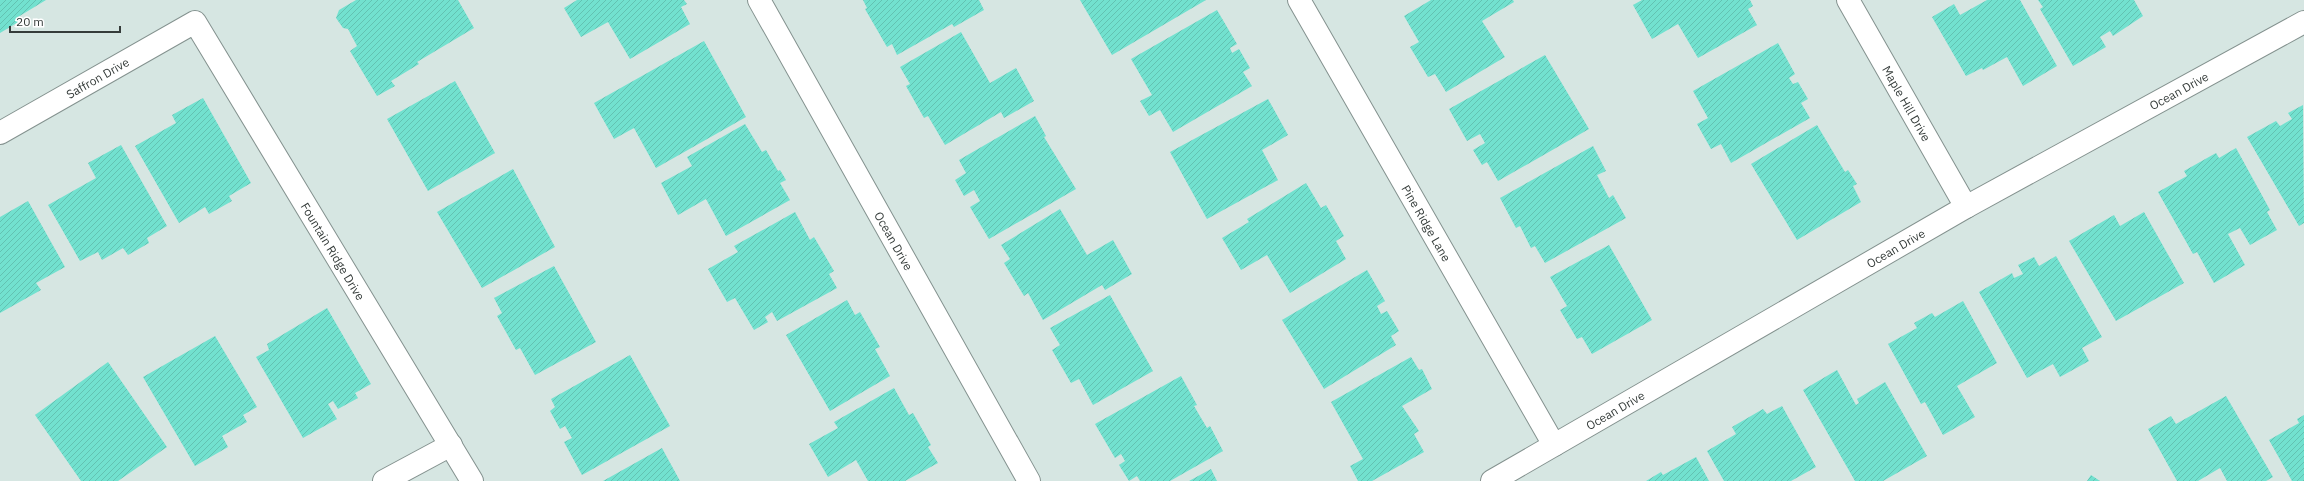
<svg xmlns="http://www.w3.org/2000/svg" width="2304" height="481" viewBox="0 0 2304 481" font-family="'IBM Plex Sans',sans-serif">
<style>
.building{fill:url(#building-hatch)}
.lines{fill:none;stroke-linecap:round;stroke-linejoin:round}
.street-casing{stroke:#84928f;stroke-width:24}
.street{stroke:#fff;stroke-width:22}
.labels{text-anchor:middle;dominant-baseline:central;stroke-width:3;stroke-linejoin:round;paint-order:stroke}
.street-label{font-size:12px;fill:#353c3a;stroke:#fff}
</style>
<defs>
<pattern id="building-hatch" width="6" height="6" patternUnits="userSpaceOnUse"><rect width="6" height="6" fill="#72e1cf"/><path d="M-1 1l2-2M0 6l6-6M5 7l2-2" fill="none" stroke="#63c2b2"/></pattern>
</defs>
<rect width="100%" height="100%" fill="#d6e6e2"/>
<!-- building -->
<path class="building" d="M0,0h46l-28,17 2,4 -20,12z
M356,0h102l16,28 -57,34 2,2 -28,17 4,5 -18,10 -27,-45 7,-5 -9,-17 -5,-1 -7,-10 3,-8z
M577,0h107l3,4 -6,3 9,17 -60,35 -22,-37 -27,15 -17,-29z
M863,0h116l5,10 -30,17 -2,-3 -55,31 -5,-11 -5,3 -22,-38 2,-1z
M1080,0h126l-94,55z
M1431,0h82l1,2 -32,19 23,36 -59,35 -11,-18 -7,3 -18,-30 9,-5 -15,-26z
M1642,0h108l3,6 -5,3 9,16 -59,33 -20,-34 -26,15 -19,-34z
M1987,0h33l37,66 -34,20 -16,-29 -24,13 -1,-2 -16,8 -34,-59 22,-13 6,11z
M2038,0h96l9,16 -30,20 -3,-5 -10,6 6,10 -33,19 -33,-57 3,-2z
M1217,10l20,34 -7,4 2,5 7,-4 11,19 -7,4 9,14 -79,46 -13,-22 -11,6 -9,-15 12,-6 -21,-36z
M961,32l29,51 26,-15 18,33 -30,17 -3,-6 -56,33 -17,-29 -4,2 -18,-32 4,-2 -10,-17z
M704,41l42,76 -90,51 -22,-40 -20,11 -20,-36z
M1778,43l17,31 -6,4 4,6 5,-2 10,17 -7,4 9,15 -79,45 -10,-19 -10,5 -14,-25 11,-6 -15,-27z
M1545,55l44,74 -91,52 -11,-19 -5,3 -9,-15 12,-7 -5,-9 -13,7 -18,-32z
M455,81l40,72 -67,38 -41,-72z
M203,98l48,85 -22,13 3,5 -23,13 -4,-7 -26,16 -44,-77 41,-23 -4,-8z
M1268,99l20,36 -26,15 16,30 -71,39 -37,-67z
M2303,105l1,118 -5,3 -52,-89 29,-16 4,5 12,-7 -4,-6z
M1035,116l11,20 -2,1 32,52 -87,50 -19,-32 10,-6 -6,-11 -10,6 -9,-16 11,-7 -7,-13z
M745,124l17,28 4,-2 12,21 2,-1 6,10 -6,3 10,17 -64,36 -20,-37 -28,16 -17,-32 31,-17 -5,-9z
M1817,125l28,47 3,-2 9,14 -4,2 8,16 -64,38 -46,-76z
M121,145l46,81 -20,12 2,5 -21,12 -5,-7 -21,12 -4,-8 -18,9 -32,-56 48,-27 -8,-15z
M1593,146l13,25 -9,4 12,23 4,-3 13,23 -81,45 -10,-17 -4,2 -11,-22 -4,2 -16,-30z
M2236,148l34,62 -3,2 10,18 -27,15 -10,-17 -12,6 17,31 -31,18 -17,-31 -4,2 -35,-62 29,-16 -3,-5 32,-18 3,5z
M513,169l42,78 -73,41 -45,-76z
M1306,183l15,25 5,-3 18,31 -8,5 10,18 -56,34 -23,-38 -26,15 -19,-32 27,-16 -2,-3z
M28,201l37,66 -29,16 5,7 -41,23v-96z
M1060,209l27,46 26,-15 19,34 -27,16 -3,-5 -59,35 -15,-27 -4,3 -20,-33 6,-4 -9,-14z
M795,212l15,28 4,-3 20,34 -5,3 8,14 -60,33 -5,-9 -7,5 3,5 -14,8 -19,-32 -8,4 -19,-33 30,-17 -4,-6z
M2144,212l40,71 -68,38 -47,-80 45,-26 6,11z
M1609,245l43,75 -60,34 -10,-17 -5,2 -17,-29 7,-4 -17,-29z
M2056,256l46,81 -20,11 7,13 -29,16 -7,-13 -26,14 -48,-86 33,-19 2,5 9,-4 -5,-9 16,-8 5,9z
M554,266l42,76 -61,33 -15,-27 -4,2 -19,-34 5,-3 -8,-15z
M1367,270l18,31 -8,5 4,8 6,-3 12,20 -8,5 5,9 -72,44 -42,-69z
M1110,295l43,76 -60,34 -14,-26 -8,4 -19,-33 8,-5 -10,-17z
M847,300l8,15 5,-3 20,35 -5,2 15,27 -60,35 -44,-76z
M1963,301l34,62 -40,23 18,31 -32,18 -18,-33 -4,2 -33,-60 29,-16 -3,-5 18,-10 3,4z
M327,308l44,76 -16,9 3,5 -20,11 -5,-8 -5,3 9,15 -34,19 -47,-81 13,-7 -2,-6z
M215,336l42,71 -14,8 4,7 -25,14 6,11 -33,19 -52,-89z
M630,355l40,71 -88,49 -18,-33 8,-4 -7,-12 -5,3 -10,-18 5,-4 -4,-8z
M1411,357l8,13 3,-1 10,20 -30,17 17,25 -5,3 10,18 -52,29h-14l-8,-15 13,-7 -32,-57z
M108,362l59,85 -49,34h-37l-46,-66z
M1837,370l19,35 3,-2 -2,-4 28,-17 42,74 -44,25h-28l-52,-91z
M1181,376l16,29 -3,1 13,22 3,-2 13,25 -53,30h-30l-3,-5 -8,5 -10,-16 6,-4 -4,-7 -6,4 -20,-34z
M894,388l15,27 4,-2 18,32 -3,2 10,16 -33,18h-37l-12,-21 -28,17 -19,-33 29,-16 -4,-6z
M2226,396l47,81 -7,4h-39l-7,-13 -22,13h-21l-29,-52 23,-13 5,8z
M1782,406l34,61 -25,14h-67l-17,-30 29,-17 -4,-7 31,-18 4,5z
M2304,415v66h-12l-23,-41 30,-17 -2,-4z
M662,448l18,33h-77z
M1696,457l13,24h-63l15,-9 2,3z
M1211,469l6,12h-28z
M2091,475l9,6h-13z"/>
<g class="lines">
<defs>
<g id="street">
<path id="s1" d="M759,0l270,481"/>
<path id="s2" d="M1299,0l255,445"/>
<path id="s3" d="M1848,0l118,207"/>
<path id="s4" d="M0,133l195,-111 277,459"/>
<path d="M384,481l67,-36"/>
<path id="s5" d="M1492,481l474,-274 338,-185"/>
</g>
</defs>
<!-- street casing -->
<use href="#street" class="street-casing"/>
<!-- street -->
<use href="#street" class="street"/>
</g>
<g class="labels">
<!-- street labels -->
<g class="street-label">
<text stroke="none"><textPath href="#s4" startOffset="112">Saffron Drive</textPath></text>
<text stroke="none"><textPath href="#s5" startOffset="790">Ocean Drive</textPath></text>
<text stroke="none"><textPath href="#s3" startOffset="119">Maple Hill Drive</textPath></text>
<text stroke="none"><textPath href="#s2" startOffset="257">Pine Ridge Lane</textPath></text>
<text stroke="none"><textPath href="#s1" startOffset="276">Ocean Drive</textPath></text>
<text stroke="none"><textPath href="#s5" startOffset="466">Ocean Drive</textPath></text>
<text stroke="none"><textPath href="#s4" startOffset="492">Fountain Ridge Drive</textPath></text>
<text stroke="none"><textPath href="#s5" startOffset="142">Ocean Drive</textPath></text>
</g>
</g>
<!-- scale -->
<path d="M10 26v6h110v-6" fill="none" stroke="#353c3a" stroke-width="2"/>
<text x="16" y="26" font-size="12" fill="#353c3a" stroke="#ffffff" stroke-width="3" paint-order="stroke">20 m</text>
</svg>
